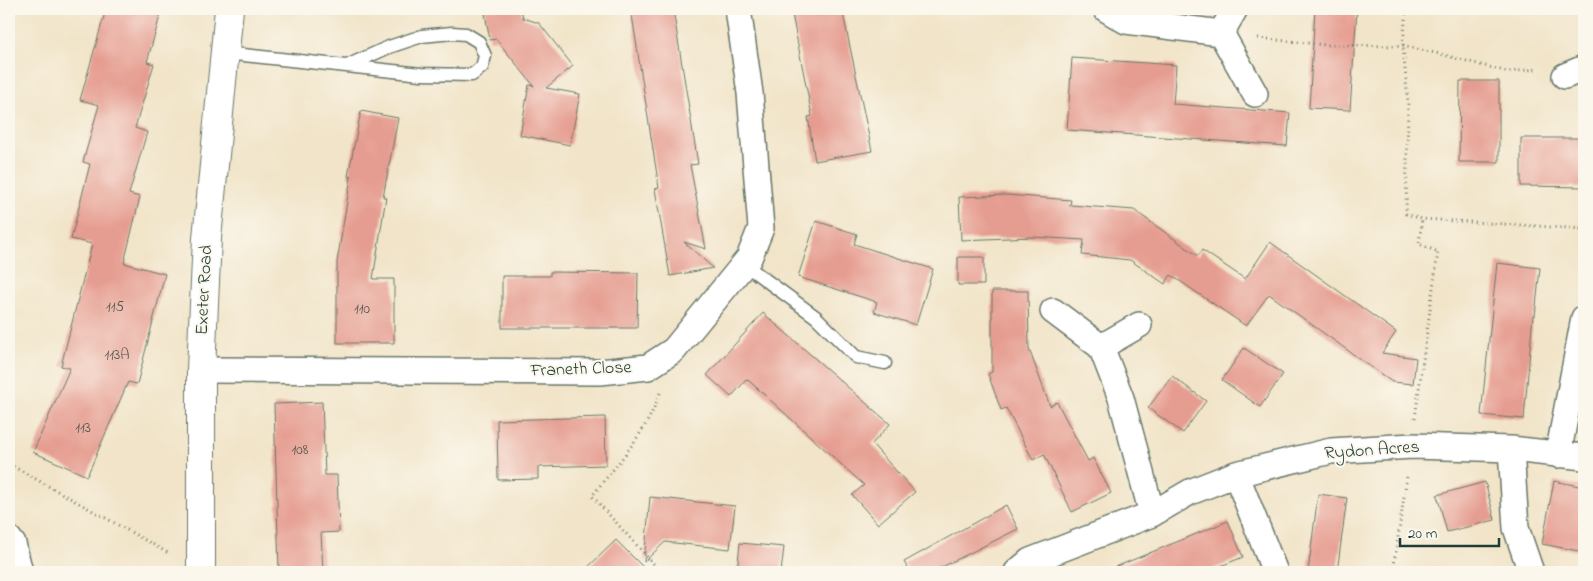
<svg xmlns="http://www.w3.org/2000/svg" width="1593" height="581" viewBox="0 0 1593 581" font-family="'Indie Flower',sans-serif">
<style>
.building{fill:#e69d91}
.lines{fill:none;stroke-linecap:round;stroke-linejoin:round}
.lane-casing{stroke:#687768;stroke-width:15}
.street-casing{stroke:#687768;stroke-width:28}
.secondary-casing{stroke:#687768;stroke-width:30}
.path{stroke:#687768;stroke-width:3;stroke-dasharray:1 4;stroke-linecap:butt}
.lane{stroke:#fff;stroke-width:12}
.street{stroke:#fff;stroke-width:25}
.secondary{stroke:#fff;stroke-width:28}
.labels{text-anchor:middle;dominant-baseline:central;stroke-width:4;stroke-linejoin:round;paint-order:stroke}
.number-label{font-size:15px;fill:#51554b}
.street-label{font-size:18px;fill:#1f3d34;stroke:#fbf7ec}
</style>
<rect width="100%" height="100%" fill="#fbf7ec"/>
<filter id="ink" filterUnits="userSpaceOnUse"><feTurbulence type="fractalNoise" baseFrequency=".02" numOctaves="2"/><feDisplacementMap in="SourceGraphic" scale="10" xChannelSelector="R" yChannelSelector="G"/><feConvolveMatrix kernelMatrix="1 2 1 2 8 2 1 2 1" color-interpolation-filters="sRGB"/></filter>
<filter id="wash" filterUnits="userSpaceOnUse"><feTurbulence type="fractalNoise" baseFrequency=".0096" numOctaves="4" result="noise"/><feDisplacementMap in="SourceGraphic" scale="20" xChannelSelector="R" yChannelSelector="G"/><feGaussianBlur stdDeviation="1.12" result="paint"/><feColorMatrix in="noise" values="0 0 0 0 0 0 0 0 0 0 0 0 0 0 0 0 0 1.4 0 .05"/><feComposite in="paint" operator="in"/></filter>
<g filter="url(#wash)">
<rect width="100%" height="100%" fill="#f1e4c8"/>
<g id="blocks">
<!-- building -->
<path class="building" d="M106,9h56l-15,53 7,2 -19,64 12,4 -18,62 11,3 -16,66 41,11 -28,110 -9,-2 -41,94 -54,-24 37,-84 -9,-2 31,-122 -21,-5 19,-75 -7,-2 16,-57 -19,-5z
M484,9h37l2,9 16,5 34,43 -27,22 34,6 -10,51 -50,-10 9,-50 5,1 -38,-47 -6,1z
M631,9h42l25,155 -8,1 16,84 -22,-7 29,26 -43,8 -15,-87 4,-1z
M791,9h51l30,142 -57,10 -7,-44 4,-1z
M1315,9h42l-7,101 -41,-2z
M1072,58l104,7 -3,39 117,9 -3,33 -220,-16z
M1460,81h39v81h-40z
M361,111l37,7 -15,79h3l-13,82h21v64h-57v-81l14,-85 -3,-1z
M1521,138h63v49l-63,-1z
M1007,195l64,5 -1,5 64,5 64,46 4,-6 43,29 25,-37 126,90 -14,21 34,5 -3,26 -21,-2 -123,-88 -23,32 -75,-51 -6,9 -35,-24 -48,-5 2,-15 -51,-3 -72,3 -2,-43z
M816,221l41,13 -3,10 79,25 -17,56 -42,-13 3,-10 -79,-25z
M958,257h26v28h-26z
M1497,263l43,5 -5,48 -2,-1 -9,104 -43,-4z
M550,272l88,1 -1,55h-135v-52h48z
M992,291h36l1,58 21,57 7,-4 31,59 5,-3 18,35 -39,19 -28,-58 -11,6 -27,-52 -5,2 -13,-36 4,-2z
M763,313l127,111 -18,20 43,48 -37,32 -26,-29 12,-10 -117,-106 -16,18 -24,-22z
M1244,348l39,26 -23,33 -38,-27z
M1172,376l34,25 -23,32 -35,-25z
M322,402l3,73h12l2,57 -18,1 2,39h-44l-5,-168z
M605,417l1,48 -68,2v12l-40,1 -1,-60z
M1554,481l30,6v65l-42,-8z
M1485,482l10,38 -48,12 -10,-37z
M1318,494l29,4 -10,74h-29z
M650,497l85,9 -5,43 -65,-7 -21,20z
M1006,505l12,24 -86,43h-22l-6,-10z
M1228,521l15,36 -37,15h-103z
M616,540l32,32h-65z
M740,543l44,4 -3,25h-44z"/>
</g>
</g>
<g filter="url(#ink)">
<use href="#blocks" fill-opacity="0" stroke="#687768" stroke-width="1"/>
<g class="lines">
<defs>
<path id="lane" d="M225,53l196,21 51,1 10,-8 3,-11 -6,-14 -13,-8 -14,-1 -30,3 -33,11 -40,18
M744,264l72,53 40,40 29,6"/>
<path id="street" d="M1106,9l20,12 95,12 14,-24
M1221,33l34,61
M1565,76l19,-8
M1053,311l48,36
M1139,325l-38,22 20,51 31,116
M201,370l399,2 48,-5 26,-17 75,-92 12,-30 -11,-135 -12,-84
M1511,449l5,79 15,44
M1558,455l26,-137
M1236,474l39,98
M9,539l4,5 7,28
M1017,572l13,-11 122,-47 38,-22 46,-18 95,-23 81,-5 99,3 73,8"/>
<path id="secondary" d="M201,572v-202l6,-132 22,-229"/>
</defs>
<!-- lane casing -->
<use href="#lane" class="lane-casing"/>
<!-- street casing -->
<use href="#street" class="street-casing"/>
<!-- secondary casing -->
<use href="#secondary" class="secondary-casing"/>
<!-- path -->
<path class="path" d="M1406,9l-3,37 5,56 -2,112 16,5 162,10
M1258,38l68,7 77,1 37,8 68,18 30,-3
M660,393c-13,39 -43,71 -68,103l69,76
M1415,418l23,-166 -19,-8 3,-25
M9,464l161,90
M1393,572l14,-96"/>
<!-- lane -->
<use href="#lane" class="lane"/>
<!-- street -->
<use href="#street" class="street"/>
<!-- secondary -->
<use href="#secondary" class="secondary"/>
</g>
</g>
<g class="labels">
<!-- number labels -->
<g class="number-label">
<text x="115" y="307">115</text>
<text x="362" y="309">110</text>
<text x="117" y="355">113A</text>
<text x="83" y="428">113</text>
<text x="300" y="450">108</text>
</g>
<!-- street labels -->
<g class="street-label">
<text transform="translate(205 290) rotate(-87)">Exeter Road</text>
<text transform="translate(581 370) rotate(-2)">Franeth Close</text>
<text transform="translate(1372 451) rotate(-4)">Rydon Acres</text>
</g>
</g>
<!-- margin -->
<rect width="1593" height="581" fill="none" stroke="#fbf7ec" stroke-width="30"/>
<!-- scale -->
<path d="M1400 538v8h99v-8" fill="none" stroke="#1f3d34" stroke-width="2.5"/>
<text x="1408" y="538" font-size="15" fill="#1f3d34" stroke="#fbf7ec" stroke-width="4" paint-order="stroke">20 m</text>
</svg>
